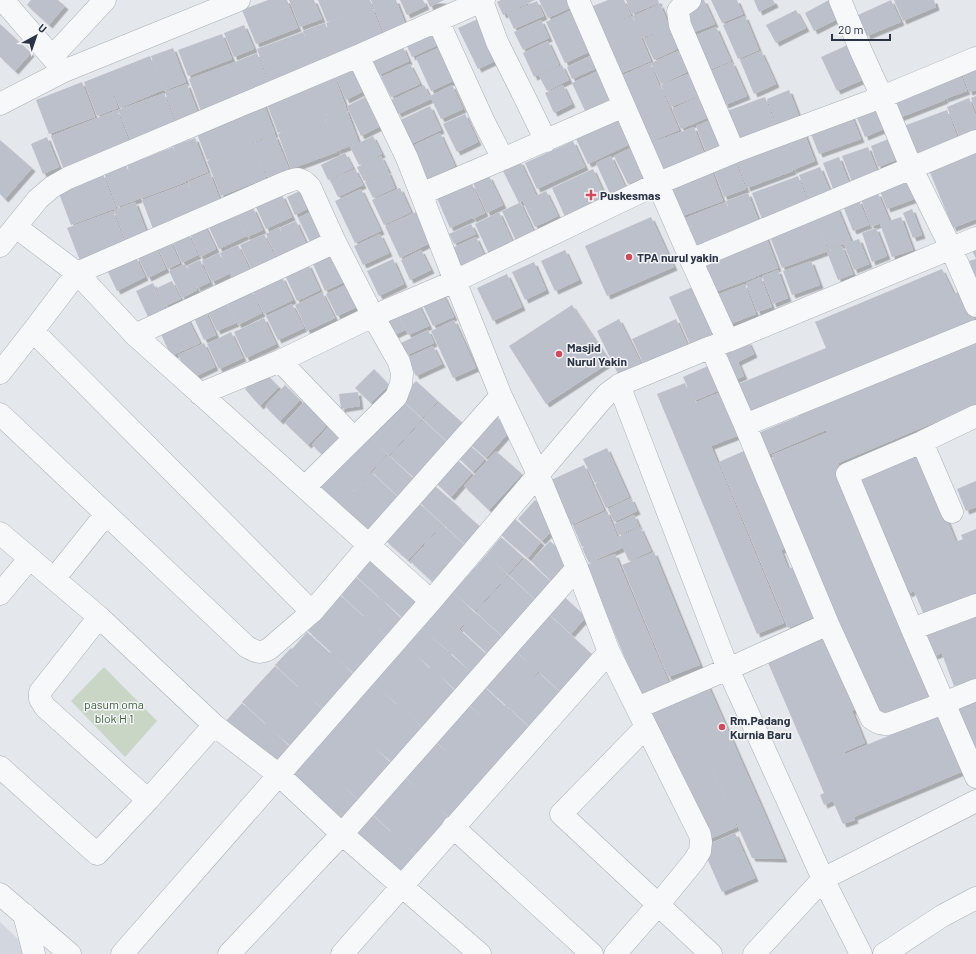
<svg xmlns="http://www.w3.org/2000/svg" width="976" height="954" viewBox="0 0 976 954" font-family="Barlow,sans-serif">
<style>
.built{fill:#d2d6de}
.green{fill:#c9d6c5}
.building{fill:#bbc0ca;filter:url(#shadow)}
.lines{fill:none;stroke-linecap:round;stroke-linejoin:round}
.minor-casing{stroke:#a9aeb7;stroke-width:23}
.minor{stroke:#f7f8fa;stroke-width:22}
.poi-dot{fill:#d1495b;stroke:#f4f6f9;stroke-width:1.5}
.labels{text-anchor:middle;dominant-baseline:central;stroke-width:3;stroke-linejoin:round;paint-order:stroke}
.poi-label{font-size:12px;font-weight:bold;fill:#2b3445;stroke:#f4f6f9;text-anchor:start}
.park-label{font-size:12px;fill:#3f6138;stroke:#f4f6f9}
</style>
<defs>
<filter id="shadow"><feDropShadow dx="3.5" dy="3.5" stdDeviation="0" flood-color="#0004"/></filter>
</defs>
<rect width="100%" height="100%" fill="#e4e7ec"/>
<!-- built -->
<path class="built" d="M0,922l19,18 4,14h-23z"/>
<!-- green -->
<path class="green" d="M104,667l53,54 -32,36 -54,-56z"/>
<!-- building -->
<path class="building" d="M31,0h27l7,6 -16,19 -22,-20z
M268,0h19l11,28 -42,16 -14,-34z
M289,0h25l8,19 -22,8z
M318,0h52l2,5 -45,17z
M371,0h25l12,31 -22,8z
M400,0h23l3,6 -19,9z
M427,0h17l-14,7z
M501,0h34l-32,15 -6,-13z
M539,0h31l4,6 -26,12z
M608,0h16l7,15 -34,15 -9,-22z
M626,0h32l1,3 -27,11z
M701,0h3l11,24 -23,9 -10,-25z
M711,0h26l6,14 -21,9z
M754,0h19l2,4 -16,8z
M829,0h3l9,17 -27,14 -9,-18z
M891,0l10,22 -34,14 -9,-21z
M894,0h40l2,7 -33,14z
M537,1l7,15 -30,13 -7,-15z
M660,4l10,23 -28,11 -9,-22z
M372,6l13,35 -46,17 -13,-35z
M574,9l19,41 -28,13 -19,-41z
M796,10l10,18 -30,15 -10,-18z
M632,16l19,45 -34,14 -19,-45z
M745,16l14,34 -21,9 -15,-34z
M478,19l19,41 -19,9 -20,-41z
M541,20l8,18 -26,12 -9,-18z
M325,23l13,34 -22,9 -13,-35z
M0,24l31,29 -16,18 -15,-14z
M244,25l10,24 -20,8 -10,-24z
M437,27l7,15 -32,15 -7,-15z
M670,27l9,21 -25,12 -10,-21z
M716,27l15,34 -22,9 -15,-34z
M303,32l13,34 -46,18 -13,-35z
M222,34l10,25 -44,17 -10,-26z
M548,41l11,24 -25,12 -11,-24z
M852,43l15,35 -30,13 -16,-34z
M403,47l6,14 -30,14 -7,-14z
M173,48l13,34 -22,9 -13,-35z
M438,48l15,33 -22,10 -15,-33z
M678,51l9,21 -26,12 -10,-21z
M761,51l15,33 -22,10 -14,-34z
M976,51v39l-7,2 -13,-34z
M257,53l13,34 -22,9 -13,-34z
M593,55l6,12 -27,12 -5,-12z
M150,56l13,34 -43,18 -13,-31 11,31 -21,8 -13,-34z
M954,57l13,34 -22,8 -13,-34z
M235,62l13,35 -46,17 -13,-35z
M732,62l15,34 -22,9 -14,-34z
M650,63l9,22 -27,12 28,-12 19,45 -33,14 -30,-66z
M410,64l10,20 -29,13 -10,-20z
M562,65l7,15 -22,11 -8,-15z
M932,66l13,34 -46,18 -13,-35z
M352,67l12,24 -18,9 -11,-25z
M600,70l14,30 -28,13 -14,-30z
M333,72l13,35 -22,8 -13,-34z
M688,74l10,22 -27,11 -10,-22z
M82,82l13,35 -46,17 -13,-34z
M311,82l13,34 -46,17 -13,-34z
M187,84l13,34 -22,8 -13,-34z
M424,85l7,14 -33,15 -7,-14z
M452,85l11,24 -22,10 -11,-23z
M563,85l9,19 -18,9 -9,-20z
M789,90l13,34 -22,9 -13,-34z
M164,93l13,34 -45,17 -14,-34z
M976,96v15l-5,-13z
M365,97l14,30 -18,9 -14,-30z
M698,97l9,21 -26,11 -9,-20z
M765,97l13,34 -46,17 -13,-34z
M969,98l7,18v19l-15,6 -14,-34z
M262,99l13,35 -22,8 -13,-34z
M878,103l11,24 -24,10 -10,-24z
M430,106l11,24 -32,15 -11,-24z
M346,108l13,35 14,-7 9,18 -23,11 -9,-18 8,-4 -21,8 -13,-35z
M240,109l13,34 -46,17 -13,-34z
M117,110l13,34 -20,8 -13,-34z
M947,110l13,34 -45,17 -14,-34z
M465,114l13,28 -21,10 -14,-28z
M851,114l10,25 -42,15 -10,-25z
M324,117l13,35 -46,17 -13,-35z
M718,117l13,35 -22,8 -13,-34z
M97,118l13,35 -46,17 -13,-34z
M619,119l11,25 -42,20 -12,-25z
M694,127l13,34 -46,18 -13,-35z
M802,127l13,34 -22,9 -13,-34z
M440,133l15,33 -31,15 -16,-33z
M275,135l14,34 -22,8 -12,-28 11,29 -45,18 -14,-35z
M47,137l12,30 -16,7 -12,-30z
M780,137l13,34 -46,17 -13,-34z
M195,138l13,34 -22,9 -13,-35z
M891,138l8,21 -21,8 -7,-21z
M0,140l32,28 -27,31 -5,-5z
M573,141l12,26 -48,22 -12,-26z
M635,146l13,29 -20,9 -14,-28z
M173,147l13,35 -46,17 -13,-34z
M868,147l10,26 -26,9 -10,-26z
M976,148v71l-23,9 -25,-60z
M345,153l8,15 -25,12 -7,-15z
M733,155l13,34 -22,8 -13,-34z
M381,156l7,14 -24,11 -7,-14z
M611,156l15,33 -15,7 -15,-33z
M839,157l12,31 -16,6 -12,-31z
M520,161l16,34 -16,7 14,30 -18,9 -14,-30 17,-8 -17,-34z
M126,165l13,34 -22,8 -13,-34z
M710,166l13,35 -46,17 -13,-34z
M820,167l14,34 -22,8 -13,-34z
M355,169l8,16 -25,12 -8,-17z
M593,169l14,31 -41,19 -14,-31z
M388,171l7,17 -22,10 -8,-16z
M210,173l13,35 -22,8 -13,-34z
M911,173l9,24 -33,12 -9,-23z
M103,174l13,34 -45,17 -13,-34z
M489,176l14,29 -16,8 -14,-30z
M798,176l13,34 -46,17 -13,-34z
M188,183l13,34 -46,17 -13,-34z
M472,184l13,29 -12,6 -14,-29z
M457,187l15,31 -22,10 -14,-32z
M400,188l11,24 -27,13 -12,-25z
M304,189l9,17 -18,9 -8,-18z
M361,189l20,42 -26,12 -20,-42z
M546,191l12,25 -23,11 -12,-25z
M748,193l13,34 -21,9 -14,-35z
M878,193l11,27 -18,7 -10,-28z
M282,195l10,22 -26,12 -10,-22z
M859,200l10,25 -16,6 -10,-25z
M135,202l13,34 -21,9 -13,-35z
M726,202l13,34 -46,18 -13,-34z
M837,207l14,34 -22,9 -11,-26 10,27 -46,17 -13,-34z
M253,208l10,22 -16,7 -10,-21z
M912,209l10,26 -9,3 -10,-25z
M233,210l13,26 -27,13 -12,-26z
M315,210l13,26 -17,8 -13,-26z
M113,211l13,35 -45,17 -14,-35z
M416,212l14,31 -30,15 -15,-32z
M499,212l14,31 -24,11 -14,-30z
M651,217l23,50 -67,29 -22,-50z
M901,217l12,33 -21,7 -12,-33z
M296,221l11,24 -16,7 -11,-24z
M203,222l13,27 -16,8 -12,-28z
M471,224l5,10 -22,10 -5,-10z
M279,227l12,25 -14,6 -11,-24z
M876,228l11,28 -15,6 -10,-29z
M188,233l10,22 -16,8 -10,-23z
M264,234l12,25 -24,11 -12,-25z
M380,234l9,19 -26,12 -9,-19z
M765,234l13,34 -22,8 -13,-34z
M476,237l9,20 -24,11 -9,-20z
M859,239l10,25 -15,6 -10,-26z
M170,240l10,23 -12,6 -11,-23z
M743,243l13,34 -46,17 -13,-34z
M155,245l11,24 -18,9 -12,-25z
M238,245l12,25 -18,8 -12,-25z
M842,246l11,28 -15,6 -11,-28z
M976,249v29l-7,-17 7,-2 -4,-9z
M421,250l10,20 -21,10 -9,-20z
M565,250l14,30 -24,11 -14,-30z
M219,253l10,21 -17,8 -10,-21z
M335,253l13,27 -23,11 -12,-27z
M136,257l9,20 -28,14 -10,-21z
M393,259l11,25 -25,12 -12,-25z
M200,260l10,22 -13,6 -10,-22z
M811,261l9,24 -28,10 -9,-24z
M534,262l12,28 -21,10 -13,-28z
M185,264l12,26 -15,8 -13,-27z
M308,264l12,26 -23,11 -12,-26z
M942,269l12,25 8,-4 14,33 -226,96 -14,-34 90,-37 -11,-26z
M778,270l10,28 -15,6 -11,-28z
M507,274l15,33 -29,14 -16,-33z
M282,277l11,23 -29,14 -11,-23z
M761,277l11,30 -15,5 -11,-29z
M172,281l9,18 -16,7 -8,-18z
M153,283l12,25 -17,9 -12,-26z
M350,283l11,22 -24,11 -11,-22z
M745,284l11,30 -26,10 -11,-30z
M695,286l21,46 -26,12 -21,-47z
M251,290l11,23 -24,12 -11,-23z
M441,290l13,27 -21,9 -13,-27z
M322,292l13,26 -28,13 -12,-26z
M416,299l13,27 -21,9 -12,-26z
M226,302l10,21 -19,8 -10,-21z
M292,304l12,24 -26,12 -12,-24z
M572,305l38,57 -64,42 -37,-58z
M394,309l11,21 -10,5 -11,-22z
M205,310l11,25 -12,5 -11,-24z
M187,317l13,26 -29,13 -12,-26z
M264,318l12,26 -30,14 -12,-26z
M619,319l22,44 -23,11 -21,-43z
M676,319l12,27 -44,19 -12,-26z
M454,320l22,48 -23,10 -22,-47z
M428,330l6,13 -27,12 -6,-12z
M231,332l12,26 -24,11 -12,-25z
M748,341l6,13 -16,8 6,14 -14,6 -12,-26z
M976,341v64l-138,58 32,75 61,160 -55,22 -107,-260 5,-2 -2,-3 54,-22v-3l-61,26 -9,-22 43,-18 -2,-4z
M204,343l11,24 -25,12 -12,-24z
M433,346l9,18 -26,12 -9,-18z
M717,362l10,25 -33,14 -11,-24z
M374,369l15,16 -18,18 -16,-15z
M263,371l16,16 -19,19 -15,-17z
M416,381l22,20 -16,17 -22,-20z
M685,383l9,20 34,-14 17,44 -34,13 73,177 -27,11 -100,-240z
M285,385l15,15 -20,21 -15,-15z
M358,392l2,14 -19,3 -2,-15z
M400,399l22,20 -33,36 -23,-20z
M304,402l24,22 -20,21 -23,-22z
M439,402l27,24 -16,18 -27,-25z
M493,414l18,16 -25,28 -18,-16z
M423,420l27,25 -33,35 -27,-24z
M331,424l12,11 -19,21 -12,-11z
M365,434l22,20 -16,17 -4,-3 4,4 -16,19 -9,-7 9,8 17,-19 27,25 -33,36 -50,-46z
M466,442l19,17 -12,13 -18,-18z
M607,448l22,49 -23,11 -11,-24 18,-9 -18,8 -12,-24z
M746,450l42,97 -7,3 7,19 8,-3 20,50 -28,12 -69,-166z
M496,451l26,23 -33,36 -25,-24z
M919,451l37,91 7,-3 -2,-4 15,-6v65l-52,21 -10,-24 -6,3 -49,-119z
M388,455l27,25 -16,17 -27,-25z
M454,457l18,16 -21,24 -18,-17z
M584,465l20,45 -33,15 -20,-45z
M976,481v26l-10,4 -9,-22z
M435,486l23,20 -16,17 -22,-20z
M631,498l6,13 -23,11 -6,-13z
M535,500l11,9 11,16 -15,16 -24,-22z
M420,504l22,20 -17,19 -6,-6 5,6 -16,17 -22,-19z
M458,507l28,25 -16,17 -27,-25z
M607,511l15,37 -33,15 -7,-15 31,-14 -31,13 -9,-21z
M634,515l5,11 -20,9 -5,-11z
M515,519l26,23 -13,16 -27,-23z
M443,525l27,25 -33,36 -27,-25z
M640,527l11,24 -22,10 -11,-24z
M501,537l22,20 -15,17 -22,-19z
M550,541l19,18 -19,21 -19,-19z
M654,552l46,113 -32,12 -46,-112z
M615,554l56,134 -29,11 -56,-134z
M486,555l22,20 -33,36 -22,-19z
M370,557l50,45 -15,18 -23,-21h-1l25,24 -15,17 -23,-21 23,22 -33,36 -23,-21 22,22 -32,33 -23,-21 23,22 -33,35 -23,-20 23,22 -17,18 -50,-45 17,-19 23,21v-1l-23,-21 33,-36 23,21h1l-24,-22 16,-17 1,1 15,-17 23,21 1,-1 -23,-21 32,-36 23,21h1l-24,-22 16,-17 23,21v-1l-25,-23z
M525,558l27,25 -16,17 -27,-25z
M509,576l27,25 -33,36 -27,-25z
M453,592l22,21 -16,16 27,25 -16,17 -22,-21 -1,1 26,23 -16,17 -23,-21 22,22 -32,36 -23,-21 23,22 -32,33 -24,-20 23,21 -33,36 -23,-21 23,22 -17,19 -50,-46 17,-19 23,21 -23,-21 66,-71 22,21h1l-24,-22 34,-36 22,22 1,-1 -24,-21 16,-18 23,21h1l-26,-23z
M561,594l25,23 -15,17 -25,-23z
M546,612l50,46 -33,36 -24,-22 18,-21 -19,21 -25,-24z
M476,613l27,25 -15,16 -27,-25z
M976,614v26l-42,16 -8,-22z
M826,629l29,80 -3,2 13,32 -21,9 1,1 -7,3v1l62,-26 43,-22 23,61 -112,47 1,3 -12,4 -10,-23 -9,4 -4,-10 4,-2 -58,-135z
M976,641v37l-22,8 -12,-32z
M513,649l25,23 -16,17h1l16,-16 24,22 -32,33 -23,-21h-1l25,23 -16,18 -23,-21 24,22 -34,36 -22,-21 23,22 -33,33 -23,-21 23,22 -33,36 -22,-21 22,22 -17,18 -50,-45 17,-19 23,21v-1l-23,-21 33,-36 23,21 -23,-22 32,-33 24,21 -24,-22 33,-36 21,18 -21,-19 16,-17 23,21 1,-1 -26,-23z
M707,683l56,127 21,49 -32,-1 -63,-142 48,111 -34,15 -59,-127z
M976,700v29l-11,5 -11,-25z
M976,730v27l-10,-23z
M735,833l20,45 -33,14 -20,-45z"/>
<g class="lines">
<defs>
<path id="minor" d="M3,0l61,71
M578,0l113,260 37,81
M690,0l-7,5 -5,6 2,14 54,127
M840,0l21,51 21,46 29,70 40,81 25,58
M482,1l15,41 27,54 22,45
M438,21l45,99 20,39
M358,56l49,102 48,123 46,115 37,78 39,94 32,84 91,183 1,7 -1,9 -6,10 -36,44 -43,49
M52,57l53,-57
M0,104l64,-33 175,-71
M421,194l82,-35 121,-53
M16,227l61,46 58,62 296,266
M0,246l38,-47 14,-12 16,-9 290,-122 126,-56
M691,260l285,-119
M33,331l279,281
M135,335l200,-93
M711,347l34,78 83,199 43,94c7,5 9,6 17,6l56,-21 32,-13
M280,361l74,77
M0,373l33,-42 44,-58 207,-90c13,-5 16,-7 26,4l25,55 38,74 26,46 3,11 -1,11 -5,13 -91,90
M619,385l109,284 95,210 38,75
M200,394l80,-33 93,-45 82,-35 204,-98 75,-31 148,-55 94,-39
M0,414l247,233c10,5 12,7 22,2l43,-37 57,-67 132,-149
M976,416l-54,26 -75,32 65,155 64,148
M745,425l231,-94
M922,442l30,70
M0,533l99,84 115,108 65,50 63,59 138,120
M54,579l52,-65
M0,594l30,-36
M99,617l-59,75v7l5,8 103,93
M912,629l64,-24
M637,708l91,-39 100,-45
M646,727l-85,87 150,140
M0,767l97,87 51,-54 66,-75
M453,827l139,127
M0,894l70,60
M24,914l10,40
M122,954l309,-353 167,-197 9,-10 12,-9 92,-38 17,-6 248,-103
M229,954l113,-120 235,-266
M342,954l267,-302
M754,954l69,-75 153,-78
M884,954l58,-38 34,-18"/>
</defs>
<!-- minor casing -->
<use href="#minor" class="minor-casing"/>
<!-- minor -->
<use href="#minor" class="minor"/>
</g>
<!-- markers -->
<g class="poi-dot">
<path d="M589 189h4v4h4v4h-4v4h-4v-4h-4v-4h4z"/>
<circle cx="629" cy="257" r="4"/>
<circle cx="559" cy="354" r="4"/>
<circle cx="722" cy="727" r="4"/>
</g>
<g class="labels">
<!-- poi labels -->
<g class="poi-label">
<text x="600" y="195">Puskesmas</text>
<text x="637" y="257">TPA nurul yakin</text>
<text x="567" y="347">Masjid<tspan x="567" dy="14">Nurul Yakin</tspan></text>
<text x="730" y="720">Rm.Padang<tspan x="730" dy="14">Kurnia Baru</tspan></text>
</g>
<!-- park labels -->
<g class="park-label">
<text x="114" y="704">pasum oma<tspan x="114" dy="14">blok H 1</tspan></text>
</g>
</g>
<!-- north arrow -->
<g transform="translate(36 36) rotate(40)" stroke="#f4f6f9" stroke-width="3" paint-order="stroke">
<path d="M0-3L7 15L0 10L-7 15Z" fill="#2b3445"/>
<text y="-6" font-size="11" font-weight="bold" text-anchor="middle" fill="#2b3445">U</text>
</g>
<!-- scale -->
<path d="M832 34v6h58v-6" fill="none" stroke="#2b3445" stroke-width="2"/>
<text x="838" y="34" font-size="12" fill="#2b3445" stroke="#f4f6f9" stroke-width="3" paint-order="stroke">20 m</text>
</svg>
